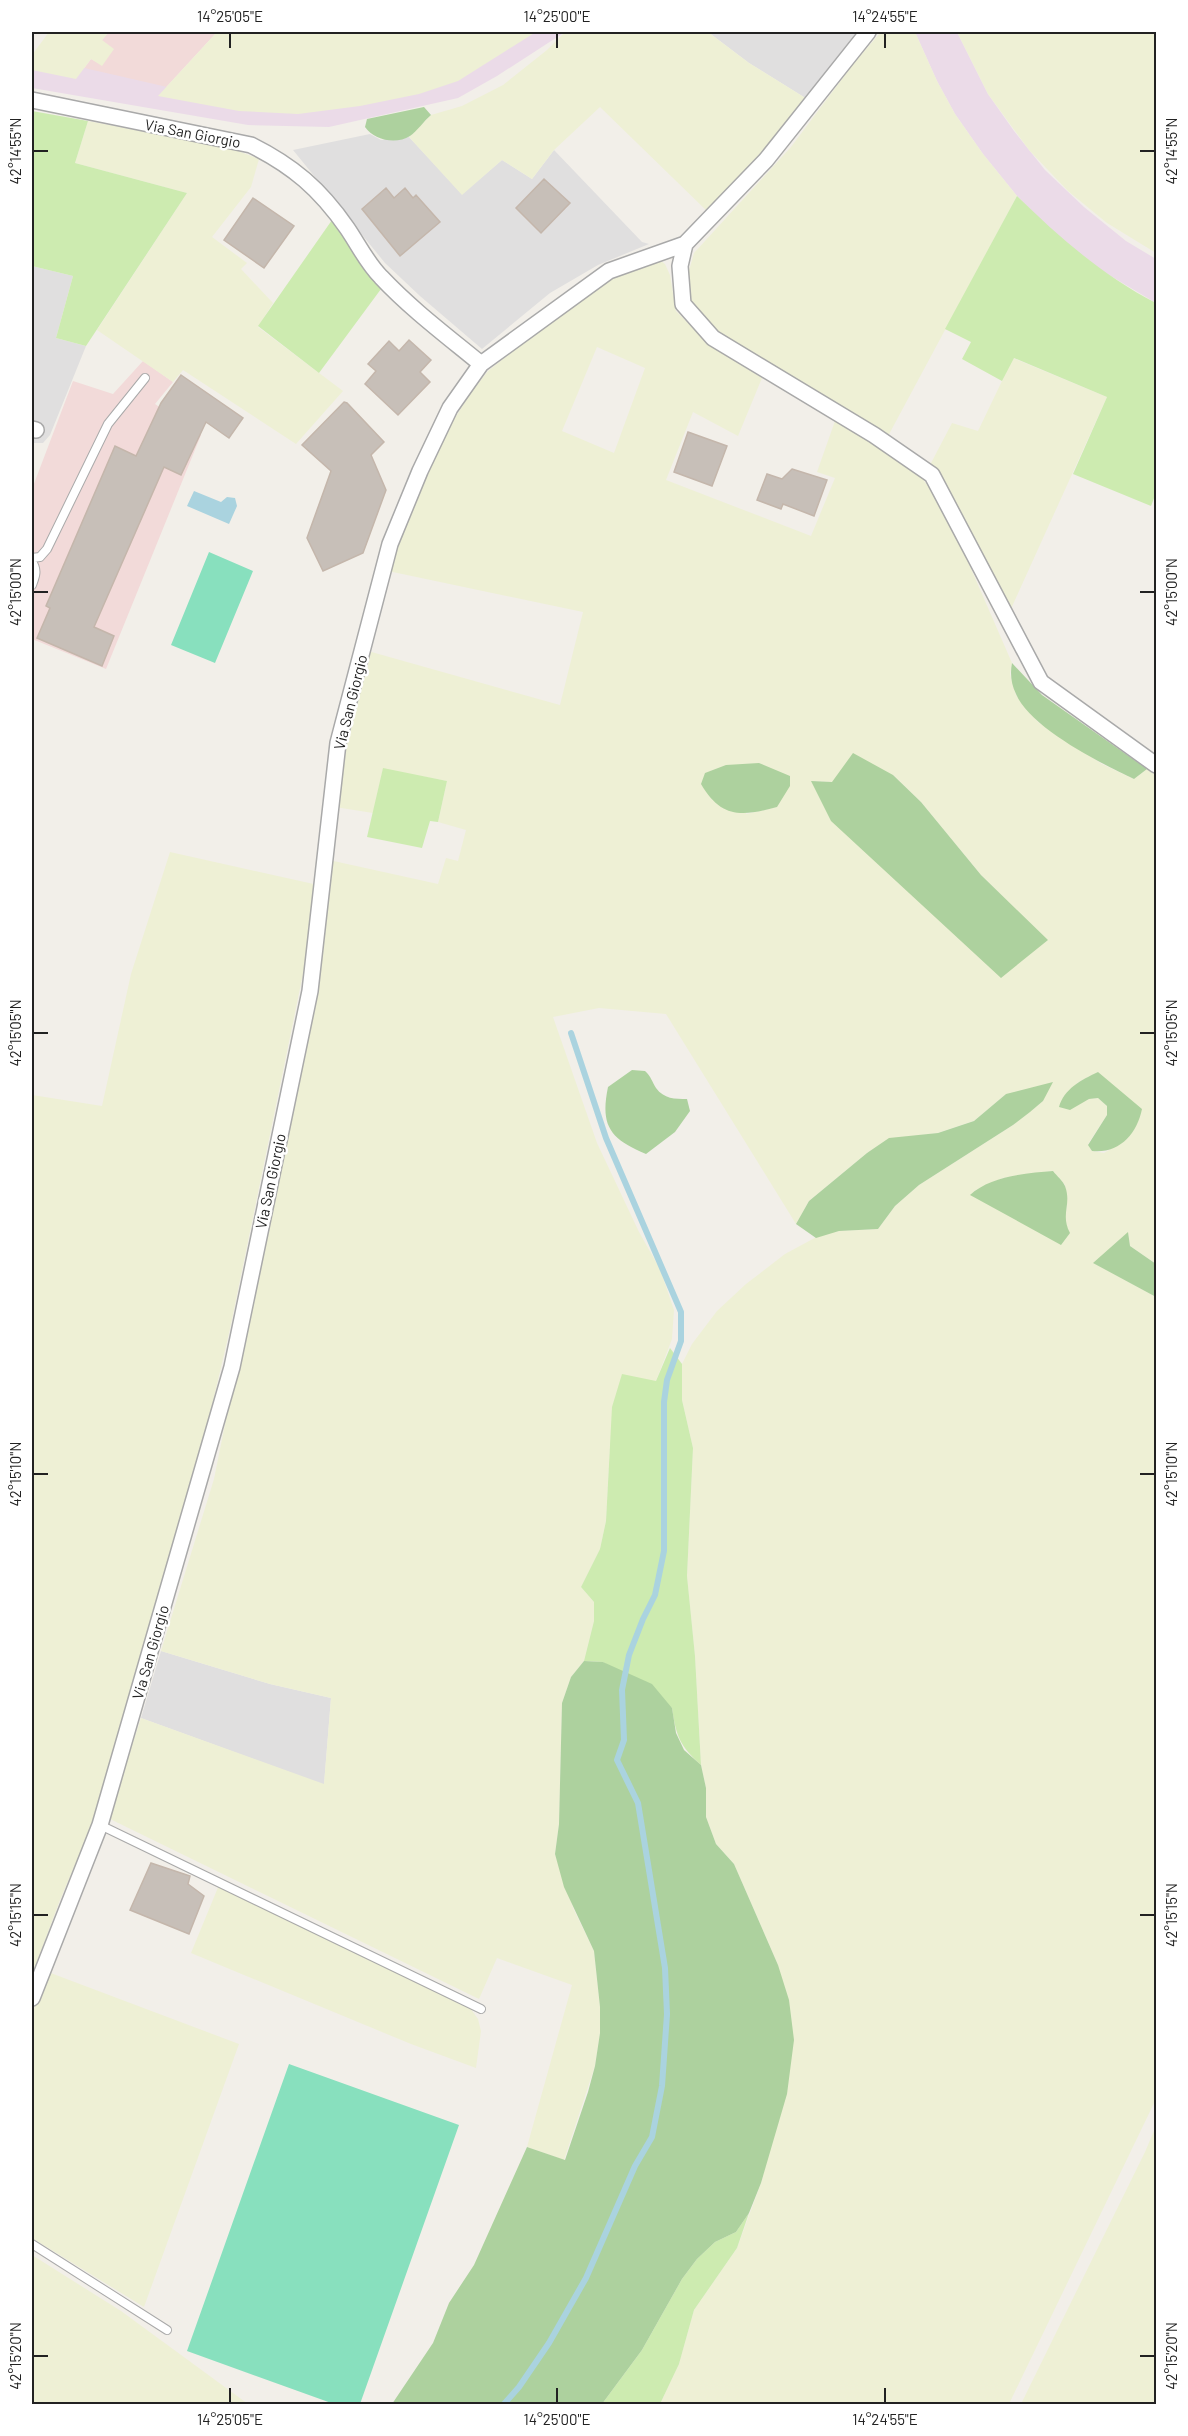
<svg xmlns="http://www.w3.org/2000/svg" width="1188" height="2436" viewBox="0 0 1188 2436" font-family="Barlow,sans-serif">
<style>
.residential{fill:#e0dfdf}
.commercial{fill:#f2dad9}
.industrial{fill:#ebdbe8}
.farmland{fill:#eef0d5;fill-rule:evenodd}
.grass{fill:#cdebb0}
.forest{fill:#add19e}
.pitch{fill:#88e0be}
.water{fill:#aad3df}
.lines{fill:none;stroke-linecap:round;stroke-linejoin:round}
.stream{stroke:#aad3df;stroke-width:6}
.building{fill:#c7bfb8;stroke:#c4b6ab;stroke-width:1.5}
.lane-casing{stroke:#a9a9a9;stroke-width:10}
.street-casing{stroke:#a9a9a9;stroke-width:18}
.lane{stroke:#fff;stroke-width:8}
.street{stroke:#fff;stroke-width:15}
.ticks{fill:none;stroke:#222;stroke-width:2}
.labels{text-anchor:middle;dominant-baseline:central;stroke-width:5;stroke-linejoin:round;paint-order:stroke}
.street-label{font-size:15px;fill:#222;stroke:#fff}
.neatline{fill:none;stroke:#222;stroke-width:2}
.ticks-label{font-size:15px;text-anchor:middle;fill:#222}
</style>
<rect width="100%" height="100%" fill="#f2efe9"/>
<!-- residential -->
<path class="residential" d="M708,32h149l-50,67 -58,-36z
M370,134l11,6 28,-3 53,57 40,-34 30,19 22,-29 88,92 7,2 -51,21 -48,28 -68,56 -62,-53 -35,-33 -92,-113z
M32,266l41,10 -17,62 30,8 -36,89 -7,8h-11z
M161,1651l109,33 61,14 -7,87 -183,-67z"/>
<!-- commercial -->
<path class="commercial" d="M109,32h108l-59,64 -82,-17 15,-20 12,6 -1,-25z
M143,361l30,21 -18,22 46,31 -95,234 -74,-30v-150l41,-108 40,13z"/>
<!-- industrial -->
<path class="industrial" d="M529,32h36l-68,44 -39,22 -129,29 -81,-2 -216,-37v-32l218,50z
M915,32h42l31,62 26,37 31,39 39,37 42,34 30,18v44l-52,-31 -46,-35 -41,-41 -34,-42 -28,-40 -18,-33z"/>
<!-- farmland -->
<path class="farmland" d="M49,32h60l-7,8 12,9 -12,17 -11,-7 -15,20 -44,-9v-15z
M217,32h319l-78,49 -39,13 -59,12 -62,8 -59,-3 -81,-15z
M565,32h143l41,31 58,36 -57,75 -40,40 -110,-107 -46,43 -22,29 -30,-19 -40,35 -53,-58 22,-22 31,-9 41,-21 44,-35z
M881,32h34l22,49 18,33 28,40 34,42 -130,242 -169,-100 -29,-32 -1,-32 6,-21 97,-106 63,-84z
M957,32h199v221l-49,-30 -39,-32 -39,-41 -41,-56z
M88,121l142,27 29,11 -8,28 -39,50 35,26 -6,6 32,34 -15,24 85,64 -47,53 -113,-74 -10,12 -76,-52 90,-137 -112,-30z
M658,259l7,5 5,11 6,36 35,35 51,32 -24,58 -45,-24 -27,68 145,56 24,-58 -18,-6 18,-51 46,25 41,32 23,31 67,154 -2,11 6,21 22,27 64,42 32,15 13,-10 9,7v488l-26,-18 -2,-13 -34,30 62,34v802l-147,305h-349l19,-40 15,-54 43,-62 24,-65 9,-36 8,-182 -44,-101 -18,-20 -10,-27v-29l-5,-23 -6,-109 -8,-80 6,-128 -11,-48v-36l10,-20 25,-33 29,-27 39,-30 37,-20 17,-3 39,-2 17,-23 24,-21 94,-60 30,-24 -37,-7 -32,27 -36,12 -49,6 -22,14 -58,48 -13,23 -130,-210 -67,-6 -46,9 44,126 42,89 21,37 14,41 -2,29 -16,42 -46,64 -4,76 -6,28 -19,38 13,15v19l-10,40 -13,16 -9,26 -3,121 -4,30 19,56 20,41 6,56v26l-5,33 -31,94 -37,-13 45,-162 -75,-27 -18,41 -371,-181 33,-100 183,66 7,-86 -61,-14 -109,-33 53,-172 79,-394 30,-130 6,-95 109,24 8,-26 12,3 8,-31 -28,-8 9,-41 -64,-12 -10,44 -38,-6 7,-48 26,-108 192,54 23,-93 -195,-41 15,-53 40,-81 27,-43 18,-23 88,-70 51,-31zM597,347l48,21 -31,85 -52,-22zM759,763l21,10 -3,34 -31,7zM893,775l28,27 60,73 66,65 -235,-159 20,1zM1098,1072l34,59 -5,8 -23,14 -12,-2 -4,-7 19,-29v-9l-9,-8 -9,1 -9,4 -3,-20zM1053,1171l12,14 2,20 -3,17 -93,-27 5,-5 27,-12z
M1013,358l94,39 -97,214 -80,-146 22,-42 26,8z
M170,852l148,33 -7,50 -81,394 -35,149 -97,333 -38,89 -28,75v-880l70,11 29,-132z
M219,1885l249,120 10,14 3,12 -5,37 -65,-24 -220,-91z
M48,1972l191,72 -95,263 -112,-69v-223z
M1156,2126v278h-135l124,-252z
M32,2255l89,56 127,93h-216z"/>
<!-- grass -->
<path class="grass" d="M32,111l56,10 -13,42 112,30 -101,153 -30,-8 17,-62 -41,-10z
M1017,196c42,41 86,80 139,107v190l-5,13 -78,-32 34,-77 -93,-39 -12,23 -40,-22 9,-17 -26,-13z
M332,220l49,69 -62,84 -61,-47z
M383,768l64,13 -9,41 -8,-1 -8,27 -55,-11z
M670,1348l12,16v36l11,48 -6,128 8,80 6,109c-21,-19 -25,-29 -29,-57l-69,-46 -19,-1 10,-40v-19l-13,-15 19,-38 6,-28 6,-114 10,-33 34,7z
M749,2213l-12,35 -43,62 -15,54 -19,40h-58l40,-54 40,-71 15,-20 18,-17 21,-10z"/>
<!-- forest -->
<path class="forest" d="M424,107l7,8c-7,6 -14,16 -21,21 -14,9 -36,4 -45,-9l2,-8z
M1012,663l30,32 105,74 -13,10c-32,-15 -104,-51 -118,-85 -5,-10 -6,-21 -4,-31z
M853,753l40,22 28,27 60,73 67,65 -47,38 -170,-157 -20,-40 21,1z
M759,763l31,13v10l-13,21c-36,10 -56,11 -76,-23l4,-11 21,-8z
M632,1070l13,1c6,5 7,11 11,17 8,11 19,11 31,11l3,12 -15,21 -29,22c-36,-15 -46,-28 -38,-67z
M1098,1072l44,37c-5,25 -23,45 -50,42l-4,-6 19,-30v-9l-9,-8 -9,1 -19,11 -11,-3c5,-18 22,-27 39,-35z
M1053,1082l-10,19 -13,11 -17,13 -94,60 -24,21 -17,23 -39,2 -23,7 -20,-14 13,-23 58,-48 22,-15 49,-5 36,-12 32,-27z
M1053,1171c4,5 10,10 12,15 7,19 -5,28 5,47l-9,12 -91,-50c20,-19 57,-22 83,-24z
M1128,1232l2,14 26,18v33l-63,-34z
M584,1661l19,1 49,22 20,24 4,25 8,17 17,15 5,23v29l10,27 18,20 44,101 11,35 5,40 -7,54 -26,89 -12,30 -13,19 -21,10 -18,17 -15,20 -40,71 -40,54h-210l41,-61 16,-40 25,-38 53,-118 38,13 23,-68 7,-26 5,-33v-26l-6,-56 -30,-64 -9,-33 4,-30 3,-121 9,-26z"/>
<!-- pitch -->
<path class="pitch" d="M209,552l44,19 -38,92 -44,-18z
M289,2064l170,61 -99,279h-26l-147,-53z"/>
<!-- water -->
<path class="water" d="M194,491l27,11 6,-5 8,1 2,8 -8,18 -42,-18z"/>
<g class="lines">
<!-- stream -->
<path class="stream" d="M504,2404l15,-17 30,-44 37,-65 49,-112 17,-29 10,-51 5,-72 -2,-46 -27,-165 -21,-43 7,-20 -2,-50 7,-35 14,-36 12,-24 9,-44v-149l3,-22 14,-39v-29l-75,-174 -35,-105"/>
</g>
<!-- building -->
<path class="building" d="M544,179l26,24 -29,30 -25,-25z
M386,188l8,10 11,-10 8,10 3,-3 24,27 -40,34 -38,-47z
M253,198l41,28 -30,42 -40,-28z
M409,340l22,20 -11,12 10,10 -32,33 -33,-31 11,-13 -8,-7 21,-23 10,10z
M181,375l62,43 -14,20 -23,-16 -25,53 -17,-8 -70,160 20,9 -12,30 -65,-28 13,-30 -4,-2 69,-160 21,10 25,-53z
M344,402l3,1 37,39 -13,13 15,35 -23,63 -40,18 -16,-33 24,-67 -29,-26z
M688,432l39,14 -15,40 -38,-14z
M792,469l35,11 -13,36 -31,-12 -2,5 -24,-9 10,-26 15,5z
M151,1863l39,13 -2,8 16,12 -15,38 -59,-24z"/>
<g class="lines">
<defs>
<path id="lane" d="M32,558l8,-1 7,-8 61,-125 37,-46
M32,562c6,8 3,15 0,23
M100,1825l381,184
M32,2244l135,86"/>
<path id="street" d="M868,32l-102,128 -81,84 -5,22 3,38 30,34 161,97 58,40 109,207 115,83
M32,100l219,45c42,21 69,44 96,83 11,16 20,35 34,49 30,32 66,59 100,87
M32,429l4,1
M32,1998l68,-173 132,-458 78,-376 28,-248 52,-199 30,-73 30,-63 31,-44 128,-93 76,-27"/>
</defs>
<!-- lane casing -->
<use href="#lane" class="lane-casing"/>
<!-- street casing -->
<use href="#street" class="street-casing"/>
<!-- lane -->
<use href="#lane" class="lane"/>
<!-- street -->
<use href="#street" class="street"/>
</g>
<!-- ticks -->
<path class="ticks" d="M230,33v15M557,33v15M885,33v15M33,151h15M1140,151h15M33,592h15M1140,592h15M33,1033h15M1140,1033h15M33,1474h15M1140,1474h15M33,1915h15M1140,1915h15M33,2356h15M1140,2356h15M230,2388v15M557,2388v15M885,2388v15"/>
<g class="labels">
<!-- street labels -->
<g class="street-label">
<text transform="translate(193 133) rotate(11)">Via San Giorgio</text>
<text transform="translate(350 702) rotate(-76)">Via San Giorgio</text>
<text transform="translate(270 1181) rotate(-78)">Via San Giorgio</text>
<text transform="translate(150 1652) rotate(-74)">Via San Giorgio</text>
</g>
</g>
<!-- border -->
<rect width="1188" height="2436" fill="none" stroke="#ffffff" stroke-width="66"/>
<rect x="33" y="33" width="1122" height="2370" class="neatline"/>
<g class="ticks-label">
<text x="230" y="22">14°25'05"E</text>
<text x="557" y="22">14°25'00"E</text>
<text x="885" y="22">14°24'55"E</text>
<text transform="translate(1172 151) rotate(-90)" y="5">42°14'55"N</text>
<text transform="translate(16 151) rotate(-90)" y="5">42°14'55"N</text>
<text transform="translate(1172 592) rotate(-90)" y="5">42°15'00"N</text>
<text transform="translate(16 592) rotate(-90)" y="5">42°15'00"N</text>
<text transform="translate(16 1033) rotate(-90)" y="5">42°15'05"N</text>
<text transform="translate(1172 1033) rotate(-90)" y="5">42°15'05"N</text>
<text transform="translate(16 1474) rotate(-90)" y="5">42°15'10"N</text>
<text transform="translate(1172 1474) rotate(-90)" y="5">42°15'10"N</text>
<text transform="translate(1172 1915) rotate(-90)" y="5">42°15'15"N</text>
<text transform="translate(16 1915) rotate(-90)" y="5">42°15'15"N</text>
<text transform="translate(16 2356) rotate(-90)" y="5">42°15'20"N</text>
<text transform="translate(1172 2356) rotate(-90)" y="5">42°15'20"N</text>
<text x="230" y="2425">14°25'05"E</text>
<text x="557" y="2425">14°25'00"E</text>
<text x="885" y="2425">14°24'55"E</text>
</g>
</svg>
